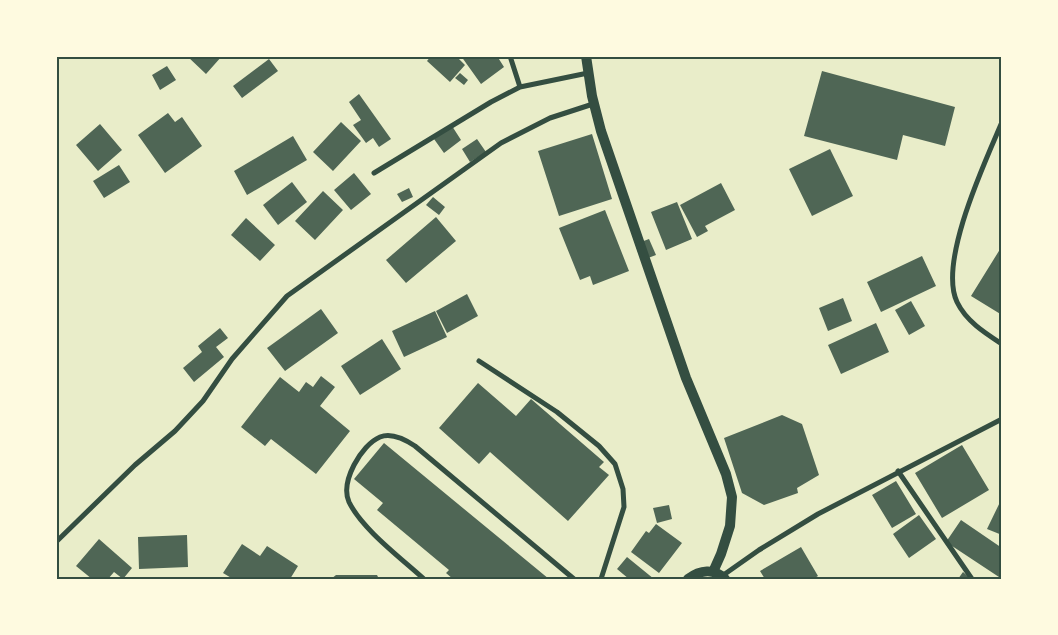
<svg xmlns="http://www.w3.org/2000/svg" width="1058" height="635" viewBox="0 0 1058 635" font-family="'PT Sans',sans-serif">
<style>
.building{fill:#4f6655}
.lines{fill:none;stroke-linecap:round;stroke-linejoin:round}
.minor{stroke:#344e41;stroke-width:5}
.secondary{stroke:#344e41;stroke-width:10}
.neatline{fill:none;stroke:#344e41;stroke-width:2}
</style>
<rect width="100%" height="100%" fill="#e9edc9"/>
<!-- building -->
<path class="building" d="M187,56h35l-16,18z
M431,56h25l9,9 -15,17 -23,-21z
M461,56h36l7,11 -23,17z
M269,59l9,12 -36,27 -9,-12z
M167,66l9,14 -16,10 -8,-15z
M822,71l133,36 -10,39 -42,-11 -6,25 -93,-24z
M460,73l8,7 -4,5 -9,-7z
M359,94l32,45 -12,8 -6,-9 -7,5 -13,-18 8,-5 -12,-18z
M168,113l7,9 7,-5 20,29 -37,27 -27,-38z
M341,122l20,19 -28,30 -20,-19z
M100,124l22,26 -24,21 -22,-26z
M452,126l9,14 -17,13 -10,-14z
M592,134l20,65 -53,17 -21,-65z
M293,136l14,24 -60,35 -13,-24z
M477,139l9,13 -16,10 -8,-13z
M830,149l23,47 -41,20 -23,-47z
M119,165l11,17 -26,16 -11,-17z
M354,173l17,21 -20,16 -17,-20z
M292,182l15,20 -29,23 -15,-20z
M721,183l14,27 -30,16 3,5 -11,6 -17,-32z
M409,188l4,9 -11,5 -5,-8z
M323,191l20,19 -28,30 -20,-19z
M433,197l12,10 -6,8 -13,-10z
M677,202l15,37 -26,11 -15,-38z
M605,210l24,61 -36,14 -3,-9 -10,4 -21,-52z
M436,217l20,24 -50,42 -20,-23z
M246,218l29,27 -15,16 -29,-26z
M649,239l7,16 -8,3 -7,-16z
M1002,246v69l-31,-19z
M922,256l14,30 -55,26 -14,-30z
M467,294l11,22 -31,17 -11,-22z
M843,298l9,23 -24,10 -9,-23z
M911,301l14,25 -16,9 -14,-25z
M321,309l17,24 -53,38 -18,-23z
M435,311l12,26 -43,20 -12,-26z
M876,323l13,29 -48,22 -13,-29z
M220,328l8,10 -12,9 8,10 -30,25 -11,-14 19,-16 -4,-6z
M382,339l19,30 -41,26 -19,-29z
M321,376l14,11 -15,19 30,25 -34,43 -45,-35 -6,7 -24,-19 39,-50 19,15 7,-10 7,5z
M478,383l38,33 15,-17 73,63 -5,5 10,8 -41,46 -78,-69 -11,12 -40,-36z
M782,415l20,9 17,51 -22,13 1,5 -34,12 -22,-12 -18,-55z
M384,443l165,136h-96l-7,-6 3,-3 -72,-60 6,-7 -29,-24z
M962,445l27,45 -47,28 -27,-45z
M896,481l20,33 -24,14 -20,-33z
M1002,498v37l-15,-6z
M669,505l3,14 -15,4 -4,-15z
M919,515l17,24 -27,19 -16,-24z
M961,520l41,28v31l-56,-37z
M656,524l26,19 -23,30 -28,-21 15,-21 3,2z
M187,535l1,32 -49,2 -1,-32z
M99,539l33,29 -9,11 -9,-7 -6,7h-16l-16,-13z
M242,544l18,12 7,-10 31,20 -8,13h-57l-10,-6z
M801,547l17,29 -5,3h-48l-5,-8z
M627,557l27,22h-25l-12,-10z
M963,572l8,7h-13z
M336,575h41l2,4h-48z"/>
<g class="lines">
<!-- minor -->
<path class="minor" d="M510,56l10,31
M1002,122c-17,40 -64,140 -45,180 9,19 28,31 45,42
M374,173l117,-71 29,-15 68,-14
M479,361l78,51 42,34 16,18 8,25 1,18 -23,72
M898,471l74,108
M56,542l79,-77 40,-34 28,-30 29,-42 55,-63 214,-153 49,-25 43,-14
M722,576l37,-26 59,-36 184,-95
M424,579c-23,-21 -62,-50 -75,-77 -9,-20 12,-57 31,-65 12,-5 26,3 35,9l159,133"/>
<!-- secondary -->
<path class="secondary" d="M586,56l6,40 9,35 85,247 40,96 6,23 -2,29 -9,28 -8,18
M688,579c12,-9 26,-11 37,0"/>
</g>
<!-- border -->
<rect width="1058" height="635" fill="none" stroke="#fefae0" stroke-width="115"/>
<rect x="58" y="58" width="942" height="520" class="neatline"/>
</svg>
